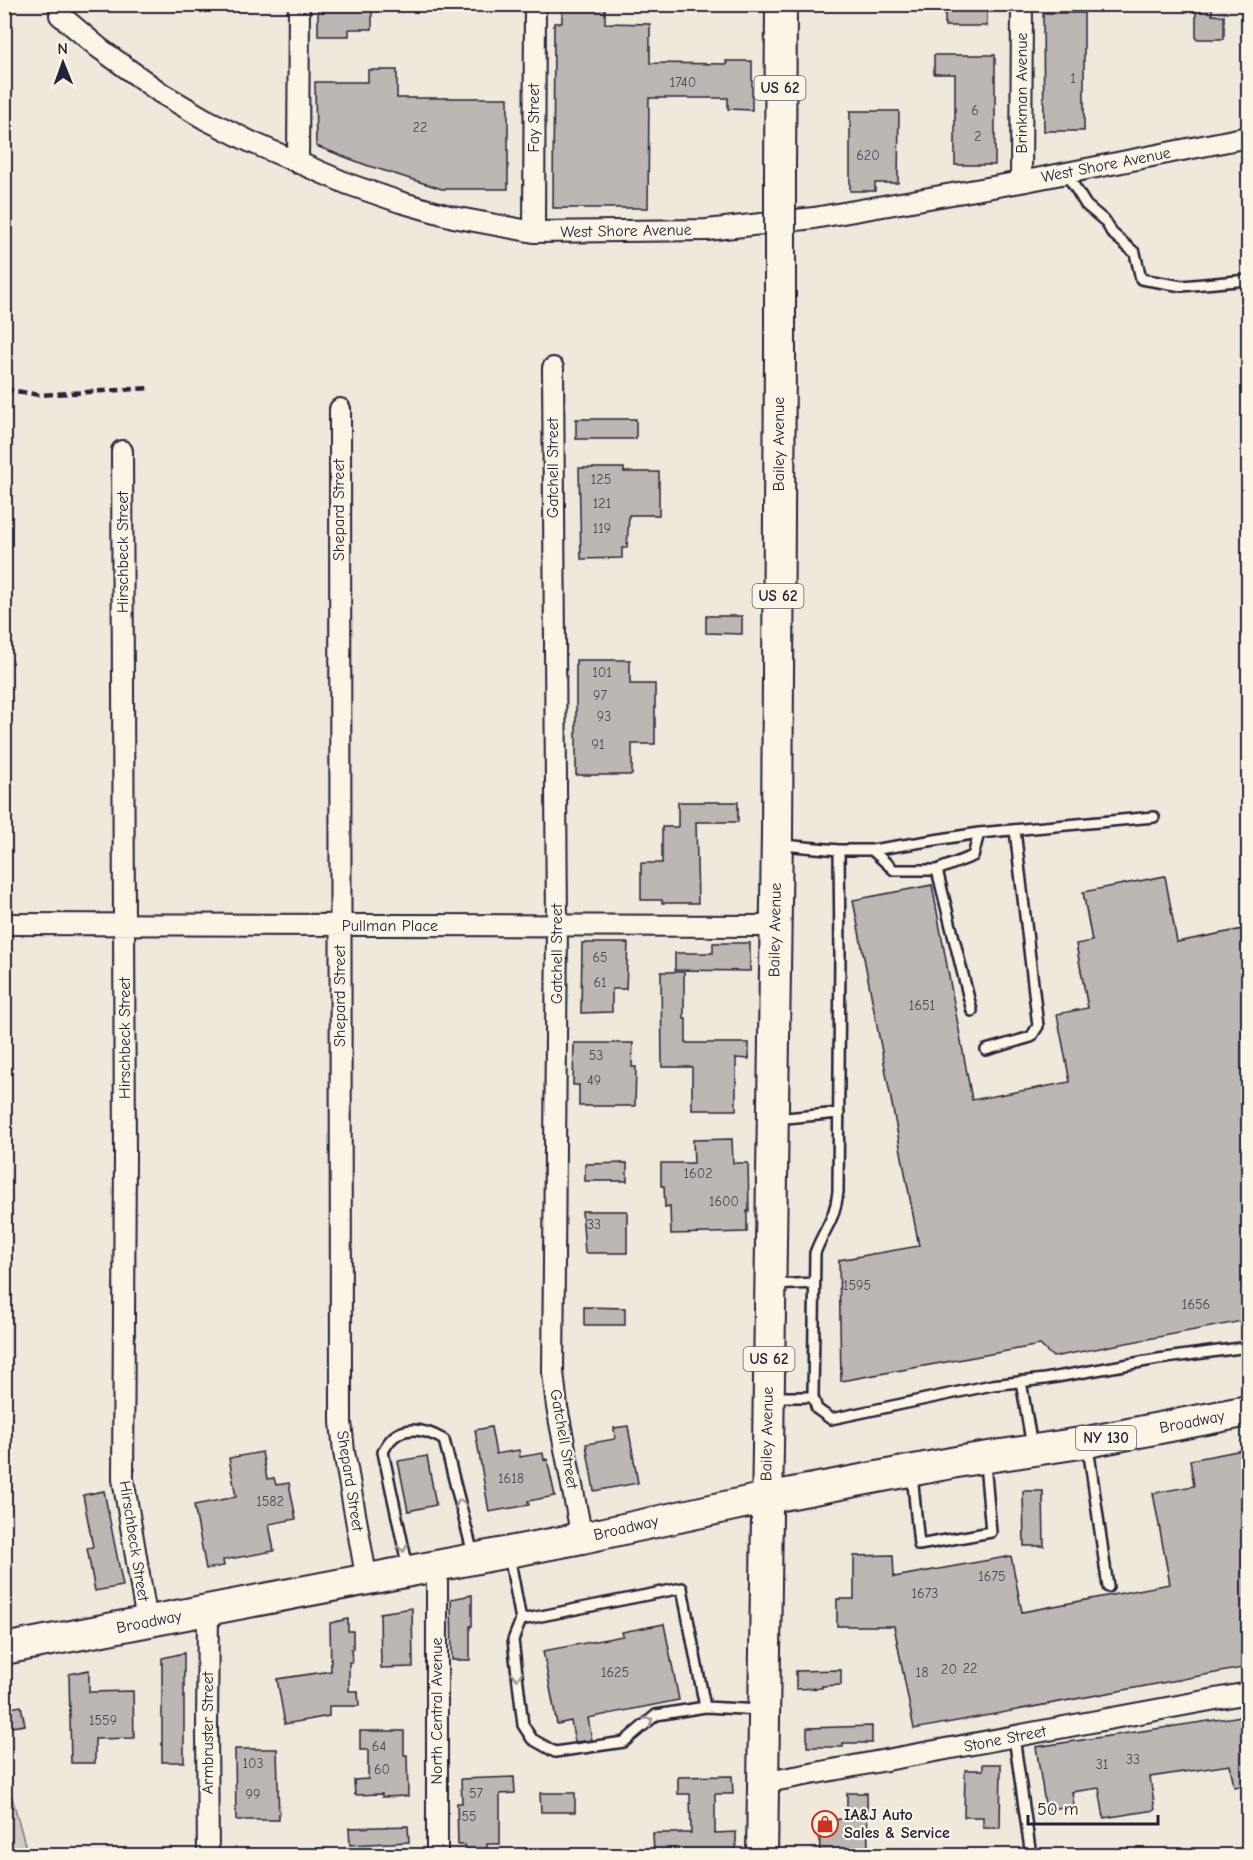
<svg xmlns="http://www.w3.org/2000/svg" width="1253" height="1860" viewBox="0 0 1253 1860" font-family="'Comic Neue',sans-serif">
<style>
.green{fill:#d1cbc3;stroke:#7a767f;stroke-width:1.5}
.building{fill:#bcb7b3;stroke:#22223b;stroke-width:1.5}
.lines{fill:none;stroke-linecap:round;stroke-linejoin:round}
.service-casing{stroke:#22223b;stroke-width:14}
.minor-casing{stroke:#22223b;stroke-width:24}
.primary-casing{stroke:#22223b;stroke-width:34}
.service{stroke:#fcf5e5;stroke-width:9}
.minor{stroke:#fcf5e5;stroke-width:20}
.primary{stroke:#fcf5e5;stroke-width:30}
.rail{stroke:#22223b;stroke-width:4.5;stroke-dasharray:9 4.5;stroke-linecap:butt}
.primary-bridge-casing{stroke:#22223b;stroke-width:34;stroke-linecap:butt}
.primary-bridge{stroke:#fcf5e5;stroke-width:30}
.oneway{stroke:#9a9698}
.labels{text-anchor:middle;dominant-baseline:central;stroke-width:4.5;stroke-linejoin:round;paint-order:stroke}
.number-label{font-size:14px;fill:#484759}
.shield{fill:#fcf5e5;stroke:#63616e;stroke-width:1.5}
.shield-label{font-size:15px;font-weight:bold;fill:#22223b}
.street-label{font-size:16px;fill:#22223b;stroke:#fcf5e5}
.poi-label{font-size:16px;font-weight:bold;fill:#22223b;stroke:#fcf5e5;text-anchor:start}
</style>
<rect width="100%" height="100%" fill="#efe8db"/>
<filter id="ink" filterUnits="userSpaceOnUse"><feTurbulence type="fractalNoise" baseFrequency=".0167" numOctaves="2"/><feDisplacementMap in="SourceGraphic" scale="12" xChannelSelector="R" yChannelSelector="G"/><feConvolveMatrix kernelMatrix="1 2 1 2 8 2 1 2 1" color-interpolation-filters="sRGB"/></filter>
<g filter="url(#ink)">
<!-- green -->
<path class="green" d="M4,1772h1l23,83h-23z"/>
<!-- building -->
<path class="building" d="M318,4h54v25h-23v7h-31z
M562,4h43v19l45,1v39l77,1 -1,-3h26v49l-24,-1v-11h-79l-1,110h-95l1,-185h8z
M945,6h42v20h-42z
M1196,7h16v8l12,1v23h-28z
M1043,13h41v118h-40z
M934,55h61v110h-40v-91h-21z
M368,70h29v28h111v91h-66l-76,-24 -50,-19 -1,-64h53z
M850,111h49l-1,72h-23v8h-25z
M576,419h60v20h-60z
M579,468h45v4h35v43h-30l-2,33h-5v10l-41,1z
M706,616h36v18l-36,-1z
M576,660h54v24h25v60h-23v31h-56z
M678,802h60v20h-42l2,81h-36v-3h-21v-37h21v-36h16z
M1165,876l12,66 71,-14v392l-195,37 -13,-12 -199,36 -2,-121 80,-14 -66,-346 79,-15 40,215 98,-18 -13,-68 31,-6 -12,-64 16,-3 -9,-49z
M582,943h46l-2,46h-14v23l-31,1z
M713,943h37v28l-75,-1v-17h38z
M661,972h23v47h2v24h63v16l-13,-1v52h-44v-43h-30z
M574,1043h59l-1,24h4l-1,39h-56v-21h-6z
M732,1139l1,24h15l1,48h-2v21l-76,2 -1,-28 -5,1 -1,-21h-3v-23h33l-1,-23z
M627,1163v18h-42v-17z
M582,1211h45v42h-42z
M584,1307l41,1v17h-41z
M628,1426l10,57 -44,8 -8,-47 29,-5 -1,-11z
M491,1427l5,27 23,-4 1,7 23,-4 1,7 3,-1 8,37 -27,5 1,4 -40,7 -14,-82z
M1248,1449v218l-334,62 -20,-103h-57v-27h17v-43l39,-1 1,22 117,-21 11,56 148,-28 -17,-91 41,-7 -4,-26z
M262,1452l5,27 7,-1 2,7 13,-2 7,36 -27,5 5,27 -51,9 1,6 -18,3 -12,-64 42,-8 -7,-39z
M427,1456l9,49 -28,6 -10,-50z
M104,1491l19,95 -28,5 -8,-43 6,-1 -10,-52z
M1023,1491h20l1,55h-20z
M472,1595v31h-2v34h-18l-1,-61z
M412,1608l1,59 -32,1 -1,-55z
M348,1619v12h5v18h-2l1,13h-3v29h9l1,15h-30v10l-44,8 -8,-45 54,-8 -1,-48z
M664,1624l15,76 -91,18 4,22 -17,2 -4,-21 -14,3 -14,-73 80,-15 -1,-4z
M184,1653v109h-22v-104z
M89,1670v22l44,-1 1,47 -39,1v24h-24l-2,-89z
M841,1670v15l-19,1v2l-26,1v-18z
M21,1706l4,19 -21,3v-19z
M1248,1715v70l-14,2 -4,-22 -80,12 5,33 -51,8 -5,-30 -27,4 2,13 -28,5 -10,-63z
M872,1726v17h-29v4h-36v-19z
M360,1731h44v24h3l1,41 -26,1v-3l-27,1 -1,-15 14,-1v-29h-8z
M235,1749h42l2,71h-43z
M983,1764h18l-1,64h-17v-11h-19l1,-47h18z
M732,1776l1,18h-18v39l21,-1v24h-82l-1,-23h38l-1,-39h-12v-17z
M514,1777l1,16 -15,1v50h-13v12h-21l-1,-11h-7l-1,-42h5l-1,-24z
M540,1793h35v19h-34z
M847,1793h20l1,63h-48l-1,-36 28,-1z
M408,1826l1,16 -59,3 -1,-17z"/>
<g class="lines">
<defs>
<path id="service" d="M1066,173l20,32 20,17 6,11 23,20 6,26 41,7 66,-6
M782,845l57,5 1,105 -2,237c-3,28 -14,37 -23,61l-2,144 4,12 14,10 161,-34 53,-6 113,-20 90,-12
M839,850h33l107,-17 175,-16
M872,850l22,20h43
M972,1011l-35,-141 36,-14 6,-23
M986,1050l45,-13 7,-11 -23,-196
M775,1119l64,-6
M775,1285l39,-2
M1021,1381l11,66
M773,1397h40
M1088,1447l20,140
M912,1474l7,71 72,-13 -6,-69
M509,1555l12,65 -8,20 10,85 9,14 23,13 69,-10 32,-27 49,-8 56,3
M408,1568l-25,-116c13,-29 38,-25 61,-12l29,114
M521,1620l161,-32 23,119
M1014,1737l17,119"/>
<path id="minor" d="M60,4v11l39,33 62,45 44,26 46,23 97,42 52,18 53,15 81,15 173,-2 107,-12 207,-36 227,-45
M298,163l1,-159
M1021,182l1,-178
M534,232l1,-228
M553,368l4,558 -4,446 4,35 25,131
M340,409l1,1013 3,30 23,129
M122,451l3,703 -2,325 24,143
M4,924l771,2
M437,1567v289
M208,1611l-1,117 1,128
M762,1783l486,-90"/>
<path id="primary" d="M780,171l1,-167
M4,1649l578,-111 184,-40 196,-37 125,-19 161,-31
M762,1856l15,-1022 3,-477"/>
</defs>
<!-- service casing -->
<use href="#service" class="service-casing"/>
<!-- minor casing -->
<use href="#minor" class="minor-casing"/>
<!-- primary casing -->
<use href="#primary" class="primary-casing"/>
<!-- service -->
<use href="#service" class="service"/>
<!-- minor -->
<use href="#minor" class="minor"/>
<!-- primary -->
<use href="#primary" class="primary"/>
<!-- rail -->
<path class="rail" d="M4,389l35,6 112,-7"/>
<defs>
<path id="primary-bridge" d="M780,171v186"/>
</defs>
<!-- primary-bridge casing -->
<use href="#primary-bridge" class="primary-bridge-casing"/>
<!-- primary-bridge -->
<use href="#primary-bridge" class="primary-bridge"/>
</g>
<!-- one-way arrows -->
<defs><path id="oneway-chevron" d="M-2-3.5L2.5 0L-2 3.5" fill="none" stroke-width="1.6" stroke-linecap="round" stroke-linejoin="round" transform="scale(1.5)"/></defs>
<g class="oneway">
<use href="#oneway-chevron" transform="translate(460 1503) rotate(-104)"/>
<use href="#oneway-chevron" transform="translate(403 1548) rotate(78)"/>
<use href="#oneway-chevron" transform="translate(517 1676) rotate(83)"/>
<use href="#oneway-chevron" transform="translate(649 1721) rotate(-37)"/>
</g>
</g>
<!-- icons -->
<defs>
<symbol id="shop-ring" viewBox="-11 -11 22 22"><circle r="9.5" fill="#fcf5e5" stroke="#c8321e" stroke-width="1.5"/><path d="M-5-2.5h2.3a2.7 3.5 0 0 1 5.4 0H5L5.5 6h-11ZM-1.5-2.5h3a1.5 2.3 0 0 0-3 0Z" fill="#c8321e"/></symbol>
</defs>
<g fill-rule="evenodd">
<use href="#shop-ring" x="810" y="1809" width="30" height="30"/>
</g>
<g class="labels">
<!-- number labels -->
<g class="number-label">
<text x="1073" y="78">1</text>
<text x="683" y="82">1740</text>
<text x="975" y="110">6</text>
<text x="420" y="127">22</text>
<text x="978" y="136">2</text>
<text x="868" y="155">620</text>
<text x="601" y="479">125</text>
<text x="602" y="503">121</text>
<text x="602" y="528">119</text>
<text x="602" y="672">101</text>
<text x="600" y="695">97</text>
<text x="604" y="716">93</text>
<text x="598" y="744">91</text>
<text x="600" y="957">65</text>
<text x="600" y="982">61</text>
<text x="922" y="1005">1651</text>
<text x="596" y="1055">53</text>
<text x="594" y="1080">49</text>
<text x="698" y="1173">1602</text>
<text x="724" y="1201">1600</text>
<text x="594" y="1224">33</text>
<text x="857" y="1285">1595</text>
<text x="1196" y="1304">1656</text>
<text x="511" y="1478">1618</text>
<text x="270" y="1501">1582</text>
<text x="992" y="1576">1675</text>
<text x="925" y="1593">1673</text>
<text x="970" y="1668">22</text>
<text x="949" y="1669">20</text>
<text x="615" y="1672">1625</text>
<text x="922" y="1672">18</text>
<text x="103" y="1720">1559</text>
<text x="379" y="1746">64</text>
<text x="1133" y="1759">33</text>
<text x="253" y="1763">103</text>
<text x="1102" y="1764">31</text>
<text x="382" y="1769">60</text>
<text x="476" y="1793">57</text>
<text x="253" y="1794">99</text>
<text x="469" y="1816">55</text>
</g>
<!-- shield labels -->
<g class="shield">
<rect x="754.5" y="76" width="51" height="24" rx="4.5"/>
<rect x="752.5" y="584" width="51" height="24" rx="4.5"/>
<rect x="743.5" y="1347" width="51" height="24" rx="4.5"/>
<rect x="1076" y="1426" width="60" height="24" rx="4.5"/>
</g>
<g class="shield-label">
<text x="780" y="88">US 62</text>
<text x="778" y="596">US 62</text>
<text x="769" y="1359">US 62</text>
<text x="1106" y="1438">NY 130</text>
</g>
<!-- street labels -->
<g class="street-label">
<text transform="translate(1022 93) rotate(-90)">Brinkman Avenue</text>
<text transform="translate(534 118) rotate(-90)">Fay Street</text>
<text transform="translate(1106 165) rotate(-11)">West Shore Avenue</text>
<text transform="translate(626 231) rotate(-1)">West Shore Avenue</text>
<text transform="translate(779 444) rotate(-90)">Bailey Avenue</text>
<text transform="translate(553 468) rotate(-90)">Gatchell Street</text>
<text transform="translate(339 510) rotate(-90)">Shepard Street</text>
<text transform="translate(123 552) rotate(-90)">Hirschbeck Street</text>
<text x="390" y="926">Pullman Place</text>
<text transform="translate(775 930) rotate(-89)">Bailey Avenue</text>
<text transform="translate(557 954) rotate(-90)">Gatchell Street</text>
<text transform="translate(340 996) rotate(-90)">Shepard Street</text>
<text transform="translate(125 1038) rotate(-90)">Hirschbeck Street</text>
<text transform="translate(1192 1422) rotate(-11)">Broadway</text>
<text transform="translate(767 1434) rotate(-89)">Bailey Avenue</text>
<text transform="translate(564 1439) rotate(80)">Gatchell Street</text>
<text transform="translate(350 1481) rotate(81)">Shepard Street</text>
<text transform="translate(626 1528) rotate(-13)">Broadway</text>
<text transform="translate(134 1541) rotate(81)">Hirschbeck Street</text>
<text transform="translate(149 1622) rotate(-11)">Broadway</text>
<text transform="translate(437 1711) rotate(-90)">North Central Avenue</text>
<text transform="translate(208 1733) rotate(-90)">Armbruster Street</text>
<text transform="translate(1005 1739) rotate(-11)">Stone Street</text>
</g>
<!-- poi labels -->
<g class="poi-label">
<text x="844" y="1815">IA&amp;J Auto<tspan x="844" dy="18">Sales &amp; Service</tspan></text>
</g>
</g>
<!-- margin -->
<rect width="1253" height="1860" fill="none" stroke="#fcf5e5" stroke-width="24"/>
<rect x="12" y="12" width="1229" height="1836" fill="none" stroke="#22223b" stroke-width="2" filter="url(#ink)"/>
<!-- north arrow -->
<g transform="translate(63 63) rotate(359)" stroke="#fcf5e5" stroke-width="4.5" paint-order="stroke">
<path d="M0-4.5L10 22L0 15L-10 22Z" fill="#22223b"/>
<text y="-9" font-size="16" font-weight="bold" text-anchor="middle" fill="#22223b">N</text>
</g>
<!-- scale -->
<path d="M1028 1815v9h130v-9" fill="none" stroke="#22223b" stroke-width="3"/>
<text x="1037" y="1815" font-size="18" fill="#22223b" stroke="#fcf5e5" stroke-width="4.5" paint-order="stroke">50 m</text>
</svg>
